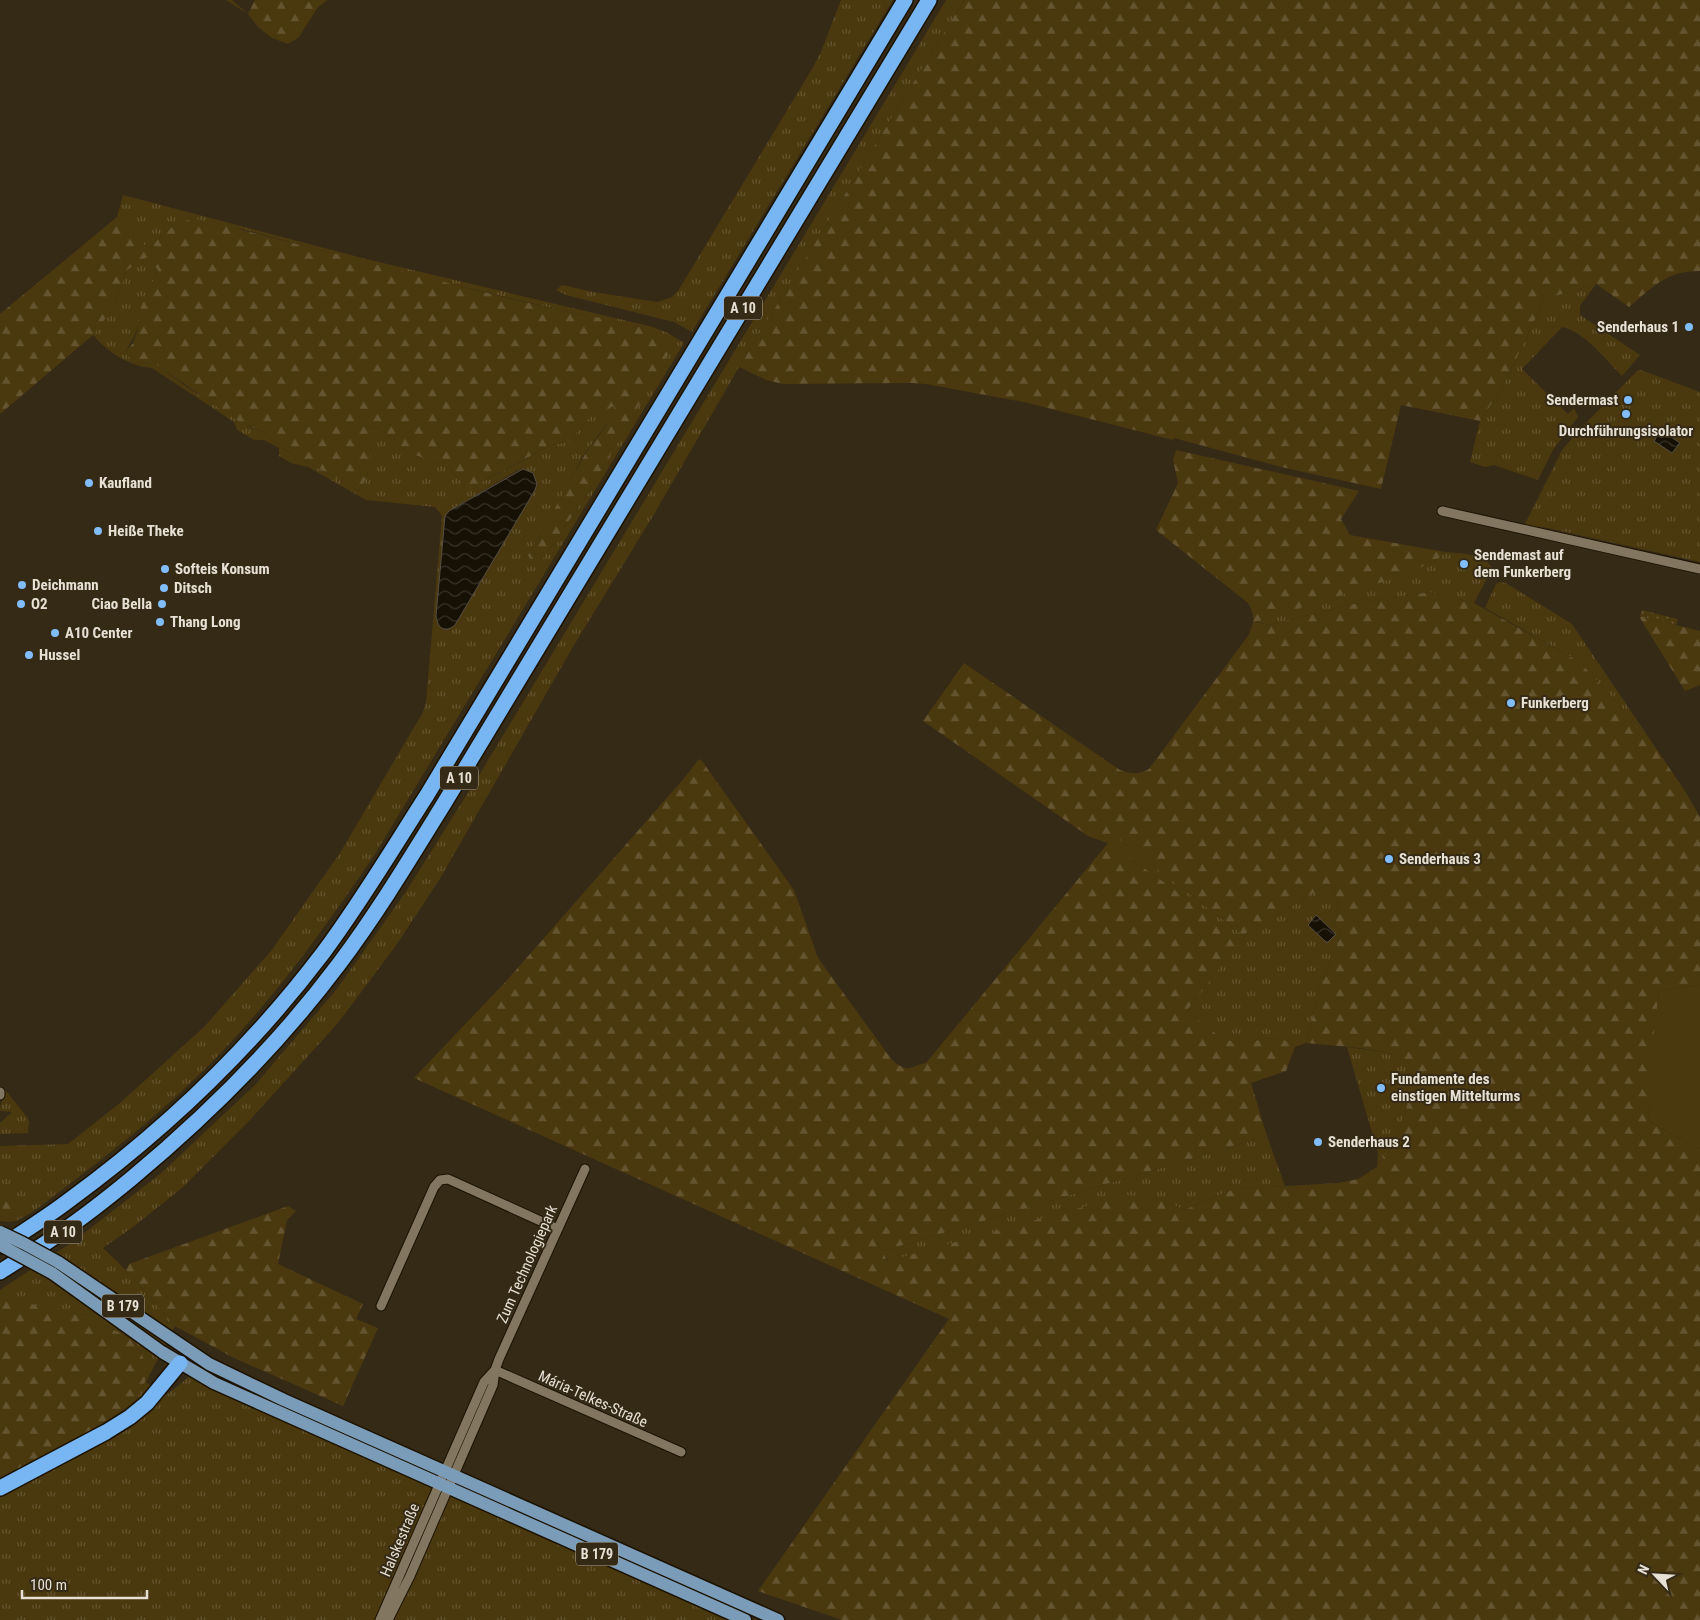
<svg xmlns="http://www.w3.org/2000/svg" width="1700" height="1620" viewBox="0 0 1700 1620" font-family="'Roboto Condensed',sans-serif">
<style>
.grass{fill:url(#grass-tufts);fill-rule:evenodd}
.forest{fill:url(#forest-firs);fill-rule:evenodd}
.park{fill:url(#park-dots)}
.garden{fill:#4a380e}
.water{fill:url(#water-waves);stroke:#554e43}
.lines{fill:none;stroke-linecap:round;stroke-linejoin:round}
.minor-casing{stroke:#1b1202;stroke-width:11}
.primary-casing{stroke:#1b1202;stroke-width:15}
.motorway-casing{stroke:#1b1202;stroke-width:18}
.minor{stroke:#827660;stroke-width:9}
.primary{stroke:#7b9cb8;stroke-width:12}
.motorway{stroke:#77b5f3;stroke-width:15}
.primary-bridge-casing{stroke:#1b1202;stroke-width:15;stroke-linecap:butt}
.primary-bridge{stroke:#7b9cb8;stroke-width:12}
.poi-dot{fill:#80bdfa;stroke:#342a16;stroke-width:2}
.labels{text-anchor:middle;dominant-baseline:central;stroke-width:4;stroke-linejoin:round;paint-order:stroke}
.shield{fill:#342a16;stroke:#b1a99b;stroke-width:1}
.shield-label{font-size:14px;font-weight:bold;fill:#e7e0d4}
.poi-label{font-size:15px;font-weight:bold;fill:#e7e0d4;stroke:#342a16;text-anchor:start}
.street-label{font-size:15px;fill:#e7e0d4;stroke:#342a16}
</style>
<defs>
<pattern id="grass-tufts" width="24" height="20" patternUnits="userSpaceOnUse" patternTransform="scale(1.25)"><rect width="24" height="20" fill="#4a380e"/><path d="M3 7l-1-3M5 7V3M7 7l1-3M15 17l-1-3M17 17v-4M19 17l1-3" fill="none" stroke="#645430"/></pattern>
<pattern id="forest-firs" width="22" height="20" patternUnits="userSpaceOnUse" patternTransform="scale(1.25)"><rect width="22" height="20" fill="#4a380e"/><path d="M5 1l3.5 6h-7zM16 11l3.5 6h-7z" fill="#645430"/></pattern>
<pattern id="park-dots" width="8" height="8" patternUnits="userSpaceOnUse" patternTransform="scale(1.25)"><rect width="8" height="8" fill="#4a380e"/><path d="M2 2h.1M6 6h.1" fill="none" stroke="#645430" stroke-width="1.8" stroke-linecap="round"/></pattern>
<pattern id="water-waves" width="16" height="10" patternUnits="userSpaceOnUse" patternTransform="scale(1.25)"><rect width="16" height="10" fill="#161005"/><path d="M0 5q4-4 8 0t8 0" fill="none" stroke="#383229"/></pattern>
</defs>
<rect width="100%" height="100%" fill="#342a16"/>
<!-- grass -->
<path class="grass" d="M841,0h52l-201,332 -18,-10 -108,-27 -10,-5 6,-5 31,7 65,10 14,-5 6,-6 134,-222 9,-17z
M946,0h18l-225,367 -86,149 -79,129 -133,232 -44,67 -59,79 -88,97 -68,68 -49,39 -30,21 23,22 49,56 -29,56 20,13 23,-18 543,243h-732v-141l69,-35 65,-41 11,-21v-17l-4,-15 -13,-13 -26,-13 -102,-25v-9l74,-49 86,-67 95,-89 81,-95 69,-97 76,-121z
M123,195l243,64 287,68 15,6 16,10 -309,511c-57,85 -118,168 -193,237 -35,33 -73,63 -111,92 -15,11 -36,29 -53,37 -4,2 -13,2 -18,1v-75l68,-2 52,-41 84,-76 67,-76 69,-98 83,-141 3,-10 16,-186 -7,-9 -69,-7 -58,-33 -17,-4 -12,-7v-8l-15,-8h-10l-17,-10 -3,-8 -82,-54c-24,-2 -44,-16 -60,-34l19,-23 16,-41 20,-14 11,13c-13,27 -15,60 -34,84l12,9 18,1 33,24 63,40 15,6 19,16 75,42 8,-14 4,-33 -2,-17 10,2 17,11 9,11 44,17 16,18 21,-6 65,-35 17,-3 22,-25 24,-12 -2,12 -29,39 -25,48 -30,51 11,9 47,-68 86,-150 -30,-19 -78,-16 -162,-39 -160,-43 -71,-1 -20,18h-6l-7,-9 -21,-20zM523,469l10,4 -84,38 69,-41z
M1596,284l-16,22v9l60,40 -18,21c-16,-16 -38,-45 -60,-49l-40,42 46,45 6,-6 4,9 -25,33 -15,30 -44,-15 -9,2 -15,-5 10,-41 23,-35 42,-87z
M1641,370l59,22v170l-157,-35 -14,2 -4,-5 37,-74 17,-20 58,-59z
M1445,552c14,1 42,2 47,17l-18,34 -45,-11 -75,12 -84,21 -16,-4 182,-60z
M1500,582l6,1 66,41 77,114 -69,-76 -95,-54 11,-24z
M1112,834l131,101 86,-51 10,16 -4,24 7,9 -23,57 -13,53 -11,4c-21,-19 -39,0 -63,-6 -16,-4 -33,-21 -45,-31l53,-69 -61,-48 -71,-50z
M1347,1047l38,5 19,9 8,26 -7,28 -11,29 -17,23 1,-14z
M2,1086l25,31 2,4 -1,12 -28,1v-11l12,-11 -12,-1c0,-10 6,-14 2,-25z
M1267,1136l18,50 -51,3 -50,21 -21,-10 -275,61 -4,-7 6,-5z"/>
<!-- forest -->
<path class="forest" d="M226,0h6l16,14 7,-14h73l-10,7 -19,30 -11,7 -16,-6 -14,-11 -10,-13z
M964,0h736v271c-34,0 -47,16 -71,36l-33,-23 -51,15 -42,87 -23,35 -79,-16 -20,84 -100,-22 -107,-29 -1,2 -149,-38 -98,-18 -14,-1 -129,1 -17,-4 -27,-13z
M117,217l21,20 7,9h6l20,-18 21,-10c129,30 257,68 386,96 25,5 80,10 95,32l-87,150 -47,68 -6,1 -5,-10c20,-32 36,-65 55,-97 10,-18 28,-32 31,-52l-24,11 -22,25 -17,3 -79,42 -7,-1 -16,-18 -44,-17 -9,-11 -17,-11 -9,-2 1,17 -4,33 -8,14 -75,-42 -19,-16 -27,-12 -84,-58 -19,-1 -11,-9 9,-10 7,-21 -4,-4 22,-48 -11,-13 -20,13 -16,41 -18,24 -93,79v-100z
M1176,450l183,41 -18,28 9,16 95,17 -9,9 -44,18 -137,43 15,3 84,-21 75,-12 45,11 106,59 69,76 36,53 15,26v168l-41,6 -11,129 19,12 33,17v471h-858l-84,-29 191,-272 -535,-241 94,-99 178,-203 13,-17 3,2 92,129 24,68 74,102c18,15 16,6 34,3l182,-220 -20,-7 -165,-115 41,-58 156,107c12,4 18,5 29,-1l99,-133c6,-15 8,-19 0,-33l-92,-73 22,-47 -5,-23zM1112,834l131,101 86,-51 10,16 -4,24 7,9 -23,57 -13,53 54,5 25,4 19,9 7,26 -6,28 -11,29 -17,23 -19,12 -20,4 -104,6 -50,21 -21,-10 -36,-5 -240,66 -3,-7 6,-5 377,-113 -16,-53 35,-12 9,-24c-21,-19 -39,0 -63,-6 -16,-4 -33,-21 -45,-31l54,-69 -62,-48 -70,-50z
M1641,616l59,15v54l-15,6 -45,-73z
M7,1183l8,8c-1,10 -1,19 -9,25h-6v-30z
M288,1206l8,5 -9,9 -9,44 85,40 -7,15 22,9 -35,78 -109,-48 -59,-32 -49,-56 3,-6z
M0,1299l61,10 41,15 26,13 13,13 4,15v17l-11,21 -65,41 -69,35z"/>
<!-- park -->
<path class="park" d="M1642,610l36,9 -2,6 -36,-9z"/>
<!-- garden -->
<path class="garden" d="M1700,985v164l-33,-17 -19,-12 3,-63 8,-66z"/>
<!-- water -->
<path class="water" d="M1661,430l19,13 -8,10 -18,-12z
M523,469l10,4 4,11 -2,6 -80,135c-11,9 -17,3 -19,-9l9,-100 4,-5z
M1316,915l20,19 -9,9 -19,-18z"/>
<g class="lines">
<defs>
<path id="minor" d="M1442,511c86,20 172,38 258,58
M0,1092v3
M381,1306l53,-119 6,-7 8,-1 110,50
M495,1370l186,82
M380,1620l104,-238 11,-12
M388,1620l22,-44 83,-191 2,-15 4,-11 86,-190"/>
<path id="primary" d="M58,1262l151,102 75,36 494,220
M52,1273l110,79 52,31 531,237"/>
<path id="motorway" d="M2,1246c22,-15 45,-29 66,-45 96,-70 183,-153 255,-248 38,-51 70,-105 104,-158l478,-795
M0,1272c20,-13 41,-25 60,-39 25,-17 49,-36 72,-55 77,-64 147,-134 207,-214 39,-52 72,-107 106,-162l484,-802
M0,1488l106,-56 24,-15 17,-14 33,-40"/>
</defs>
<!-- minor casing -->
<use href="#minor" class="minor-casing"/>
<!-- primary casing -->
<use href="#primary" class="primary-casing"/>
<!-- motorway casing -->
<use href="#motorway" class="motorway-casing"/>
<!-- minor -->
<use href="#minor" class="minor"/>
<!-- primary -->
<use href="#primary" class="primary"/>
<!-- motorway -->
<use href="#motorway" class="motorway"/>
<defs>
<path id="primary-bridge" d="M0,1232l23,11 35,19
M0,1245l52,28"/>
</defs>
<!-- primary-bridge casing -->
<use href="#primary-bridge" class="primary-bridge-casing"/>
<!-- primary-bridge -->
<use href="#primary-bridge" class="primary-bridge"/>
</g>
<!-- markers -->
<g class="poi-dot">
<circle cx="1689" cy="327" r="5"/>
<circle cx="1628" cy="400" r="5"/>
<circle cx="1626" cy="414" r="5"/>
<circle cx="89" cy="483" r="5"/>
<circle cx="98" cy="531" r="5"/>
<circle cx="1464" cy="564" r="5"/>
<circle cx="165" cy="569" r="5"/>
<circle cx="22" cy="585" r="5"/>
<circle cx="164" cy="588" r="5"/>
<circle cx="21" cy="604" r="5"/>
<circle cx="162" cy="604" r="5"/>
<circle cx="160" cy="622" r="5"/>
<circle cx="55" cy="633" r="5"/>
<circle cx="29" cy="655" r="5"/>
<circle cx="1511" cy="703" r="5"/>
<circle cx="1389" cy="859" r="5"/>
<circle cx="1381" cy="1088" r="5"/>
<circle cx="1318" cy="1142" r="5"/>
</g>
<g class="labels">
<!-- shield labels -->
<g class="shield">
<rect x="724" y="296.5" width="38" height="23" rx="4"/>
<rect x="440" y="766.5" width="38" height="23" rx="4"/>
<rect x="44" y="1220.5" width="38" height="23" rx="4"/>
<rect x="102" y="1294.5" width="42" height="23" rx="4"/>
<rect x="576" y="1542.5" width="42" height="23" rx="4"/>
</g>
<g class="shield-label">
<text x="743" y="308">A 10</text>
<text x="459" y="778">A 10</text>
<text x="63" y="1232">A 10</text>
<text x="123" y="1306">B 179</text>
<text x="597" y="1554">B 179</text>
</g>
<!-- poi labels -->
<g class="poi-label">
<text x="1679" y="327" text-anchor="end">Senderhaus 1</text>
<text x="1618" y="400" text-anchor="end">Sendermast</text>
<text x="1626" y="431" text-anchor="middle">Durchführungsisolator</text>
<text x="99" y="483">Kaufland</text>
<text x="108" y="531">Heiße Theke</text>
<text x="1474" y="555">Sendemast auf<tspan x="1474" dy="17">dem Funkerberg</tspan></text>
<text x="175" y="569">Softeis Konsum</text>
<text x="32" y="585">Deichmann</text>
<text x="174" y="588">Ditsch</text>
<text x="31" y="604">O2</text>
<text x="152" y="604" text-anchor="end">Ciao Bella</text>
<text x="170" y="622">Thang Long</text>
<text x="65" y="633">A10 Center</text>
<text x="39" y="655">Hussel</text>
<text x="1521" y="703">Funkerberg</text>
<text x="1399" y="859">Senderhaus 3</text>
<text x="1391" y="1079">Fundamente des<tspan x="1391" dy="17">einstigen Mittelturms</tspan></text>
<text x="1328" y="1142">Senderhaus 2</text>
</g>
<!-- street labels -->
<g class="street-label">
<text transform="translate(527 1264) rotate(-66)">Zum Technologiepark</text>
<text transform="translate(593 1399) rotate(24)">Mária-Telkes-Straße</text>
<text transform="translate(400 1540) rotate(-67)">Halskestraße</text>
</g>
</g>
<!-- north arrow -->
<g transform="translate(1655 1575) rotate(295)" stroke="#342a16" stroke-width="4" paint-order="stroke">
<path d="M0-4L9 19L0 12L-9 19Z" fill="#e7e0d4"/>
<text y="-8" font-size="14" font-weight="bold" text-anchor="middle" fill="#e7e0d4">N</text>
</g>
<!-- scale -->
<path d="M22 1590v8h125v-8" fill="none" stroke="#e7e0d4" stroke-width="2.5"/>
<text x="30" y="1590" font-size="15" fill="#e7e0d4" stroke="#342a16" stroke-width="4" paint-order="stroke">100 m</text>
</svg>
